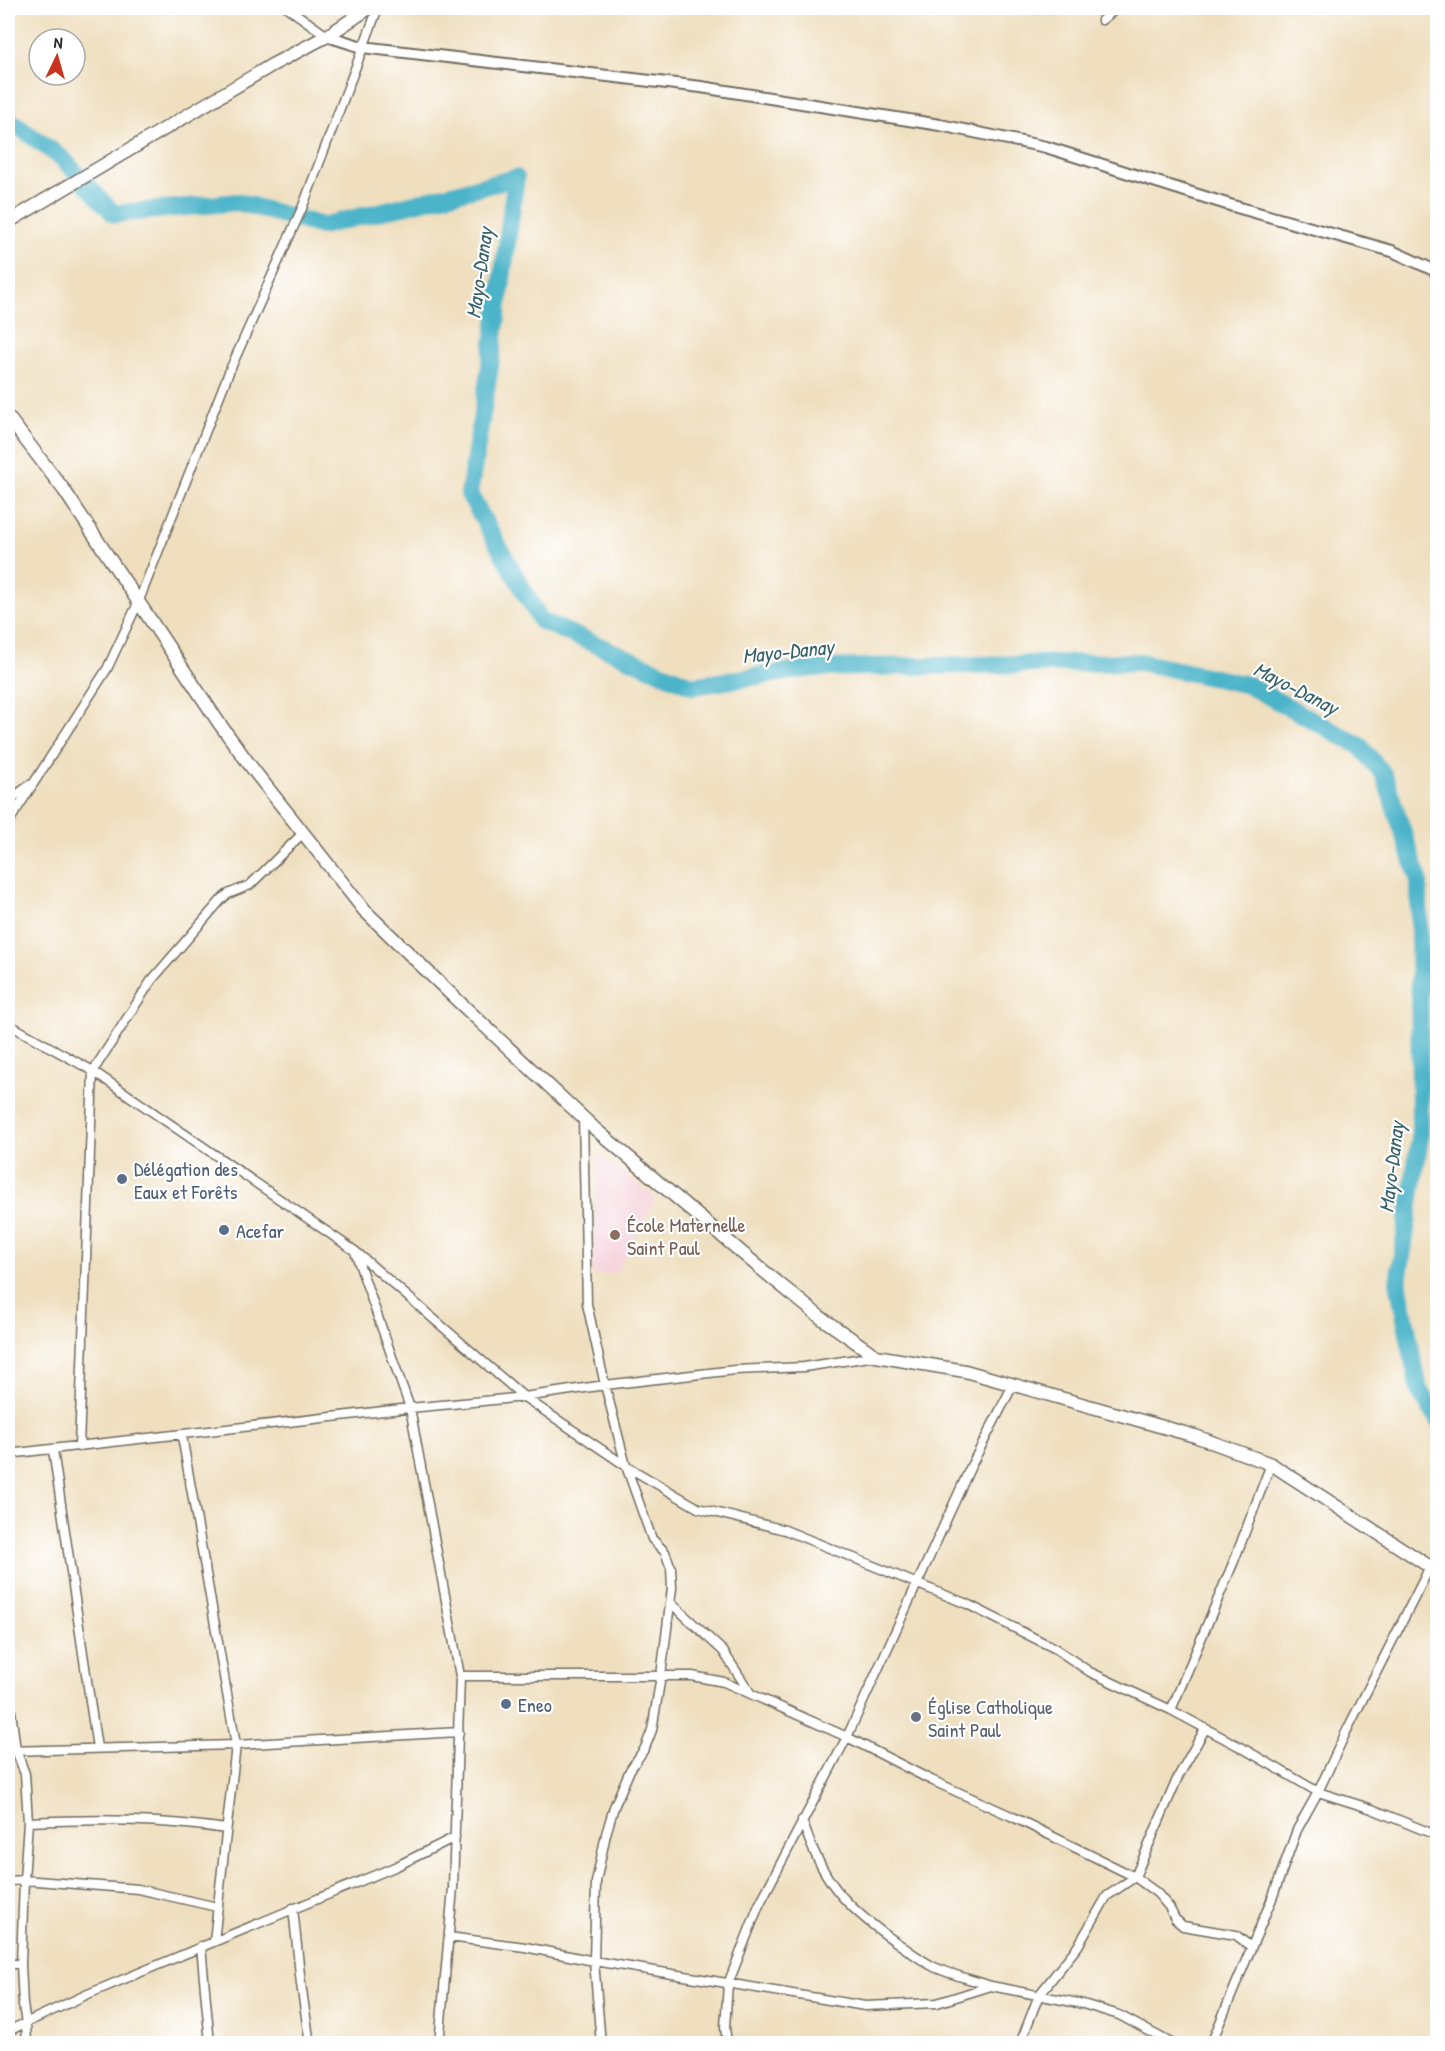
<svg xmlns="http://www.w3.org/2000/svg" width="1445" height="2051" viewBox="0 0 1445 2051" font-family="'Patrick Hand',sans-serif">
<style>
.built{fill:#f5cfd9}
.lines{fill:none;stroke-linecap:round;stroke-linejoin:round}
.river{stroke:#4bb4c9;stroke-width:18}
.street-casing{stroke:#706a5f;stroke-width:11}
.secondary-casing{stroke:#706a5f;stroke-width:14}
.primary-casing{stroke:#706a5f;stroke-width:15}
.street{stroke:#fff;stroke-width:8}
.secondary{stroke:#fff;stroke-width:10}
.primary{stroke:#fff;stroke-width:12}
.service-dot{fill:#5c6f8a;stroke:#fff;stroke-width:2}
.education-dot{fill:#8d6e63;stroke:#fff;stroke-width:2}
.worship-dot{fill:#6b7280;stroke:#fff;stroke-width:2}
.labels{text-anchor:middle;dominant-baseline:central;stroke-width:4.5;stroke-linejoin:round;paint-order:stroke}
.service-label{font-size:20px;fill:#4e5e75;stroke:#fff;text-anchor:start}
.education-label{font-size:20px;fill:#785e54;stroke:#fff;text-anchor:start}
.worship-label{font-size:20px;fill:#5b616d;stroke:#fff;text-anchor:start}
.water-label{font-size:21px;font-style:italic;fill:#38626a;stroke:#fff}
</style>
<rect width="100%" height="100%" fill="#fff"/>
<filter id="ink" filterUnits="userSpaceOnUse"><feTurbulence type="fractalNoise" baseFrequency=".0167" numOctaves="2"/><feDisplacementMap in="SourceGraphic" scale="12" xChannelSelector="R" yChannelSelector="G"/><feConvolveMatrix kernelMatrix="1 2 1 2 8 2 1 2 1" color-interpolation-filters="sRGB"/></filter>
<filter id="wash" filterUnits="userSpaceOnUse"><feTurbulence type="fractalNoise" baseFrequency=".008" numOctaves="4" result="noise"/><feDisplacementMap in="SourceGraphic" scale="24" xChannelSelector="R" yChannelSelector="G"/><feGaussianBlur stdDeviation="1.35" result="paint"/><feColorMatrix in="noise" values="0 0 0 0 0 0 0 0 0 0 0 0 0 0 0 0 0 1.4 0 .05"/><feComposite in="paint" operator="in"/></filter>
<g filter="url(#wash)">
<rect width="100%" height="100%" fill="#efdfbf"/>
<!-- built -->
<path class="built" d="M598,1155l58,43 -40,75 -13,2 -11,-2z"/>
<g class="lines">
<!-- river -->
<path class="river" d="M8,119l55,40 51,55 124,-12 84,24 194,-48 -26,188 -21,128 72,127 152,65 119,-18 328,-6 108,23 112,61 24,29 35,105 1,258 -22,144 21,108 19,30"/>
</g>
</g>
<g filter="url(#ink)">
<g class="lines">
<defs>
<path id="street" d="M288,8l39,28
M1102,20l15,-12
M8,802l21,-17
M8,823l99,-154 31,-66 91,-231 74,-166 75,-198
M8,1024l85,47 262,180 169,146 102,69 72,42 87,22 182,74 89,45 34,23 81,38 73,39 74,43 54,17 66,27
M583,1118l4,186 18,81 21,81 26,73 13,13 6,16 1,20 -11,88 -9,54 -7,18 -15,22 -16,37 -8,27 -10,48 -2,79 7,83
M355,1252l55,156 50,268 -7,212 -14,156
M182,1436l54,309 -22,196
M79,1447l14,-376 58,-90 70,-81 7,-6 22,-9 53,-52
M53,1450l44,298
M8,1454l402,-46 114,-11 81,-12 130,-15 69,-3 72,-11
M671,1603l52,48 28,43
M460,1676h232l32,6 123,55 84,43 80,36 124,61 22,16 12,14 6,12 8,7 53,9 15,12
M8,1688l8,62 9,24 3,48 -4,58 -3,84 2,41 3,18 1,21
M1171,1710l63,-149 37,-97
M8,1751l228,-6 223,-13
M802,1820c20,61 42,86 94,122 12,8 25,18 38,25 18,8 39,13 57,19
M28,1822c67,-3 132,-3 198,7
M8,1881l16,-1 114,9 79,18
M293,1908l8,76 9,60
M449,1937l76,10 69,14 271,45 72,-3 54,-17 92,18 36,11 54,29
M201,1946l9,98
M8,1964h13
M8,2031l80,-37 309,-128 58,-29
M727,2044l-2,-17 3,-43 31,-79 88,-168 124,-271 42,-81
M1020,2044l19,-49 39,-49 29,-50 28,-19 43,-100 27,-48
M1211,2044l62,-148 24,-66 21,-38 28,-60 84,-165"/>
<path id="secondary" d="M327,36l35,11 339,40 239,38 106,22 187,59 159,45 46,21"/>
<path id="primary" d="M8,222l264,-157 55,-29 42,-28
M8,417l56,73 155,233 36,49 109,138 93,90 137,128 166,140 60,49 56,39 89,15 230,65 76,28 167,108"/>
</defs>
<!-- street casing -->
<use href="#street" class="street-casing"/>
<!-- secondary casing -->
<use href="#secondary" class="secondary-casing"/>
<!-- primary casing -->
<use href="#primary" class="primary-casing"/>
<!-- street -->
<use href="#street" class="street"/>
<!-- secondary -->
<use href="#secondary" class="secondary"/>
<!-- primary -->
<use href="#primary" class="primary"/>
</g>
</g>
<!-- markers -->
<g class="service-dot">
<circle cx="122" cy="1179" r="6"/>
<circle cx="224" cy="1230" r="6"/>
<circle cx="506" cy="1704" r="6"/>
</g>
<circle class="education-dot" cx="615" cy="1235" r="6"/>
<circle class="worship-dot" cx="916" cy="1717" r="6"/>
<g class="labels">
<!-- service labels -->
<g class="service-label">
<text x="134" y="1168">Délégation des<tspan x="134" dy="23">Eaux et Forêts</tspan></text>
<text x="236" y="1230">Acefar</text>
<text x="518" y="1704">Eneo</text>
</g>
<!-- education labels -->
<g class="education-label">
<text x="627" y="1224">École Maternelle<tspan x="627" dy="23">Saint Paul</tspan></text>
</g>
<!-- worship labels -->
<g class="worship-label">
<text x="928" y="1706">Église Catholique<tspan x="928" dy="23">Saint Paul</tspan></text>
</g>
<!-- water labels -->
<g class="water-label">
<text transform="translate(479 273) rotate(-82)">Mayo-Danay</text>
<text transform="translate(788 651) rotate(-6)">Mayo-Danay</text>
<text transform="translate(1296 688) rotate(27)">Mayo-Danay</text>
<text transform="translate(1391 1167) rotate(-83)">Mayo-Danay</text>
</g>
</g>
<!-- margin -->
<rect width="1445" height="2051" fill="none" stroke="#fff" stroke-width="30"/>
<!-- north arrow -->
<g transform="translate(57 57) rotate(5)"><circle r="28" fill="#ffffff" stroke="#aaaaaa" stroke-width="1.5"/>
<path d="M0-4.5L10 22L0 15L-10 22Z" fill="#c8321e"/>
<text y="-9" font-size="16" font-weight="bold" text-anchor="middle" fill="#2b2b2b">N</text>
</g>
</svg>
